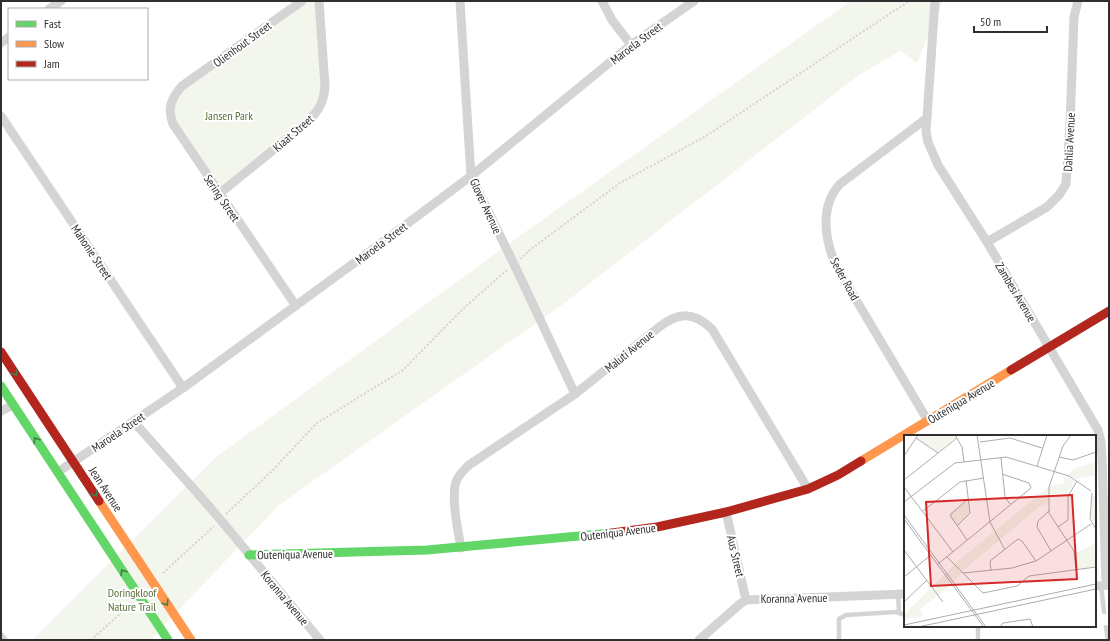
<svg xmlns="http://www.w3.org/2000/svg" width="1110" height="641" viewBox="0 0 1110 641" font-family="'PT Sans Narrow',sans-serif">
<style>
.green{fill:#f2f6ec}
.lines{fill:none;stroke-linecap:round;stroke-linejoin:round}
.path{stroke:#d4d4d4;stroke-width:2;stroke-dasharray:2 2;stroke-linecap:butt}
.lane{stroke:#d4d4d4;stroke-width:4.5}
.street{stroke:#d4d4d4;stroke-width:9}
.fast{stroke:#63d668;stroke-width:9}
.slow{stroke:#ff974d;stroke-width:9}
.jam{stroke:#b3261e;stroke-width:9}
.street-bridge{stroke:#d4d4d4;stroke-width:9}
.oneway{stroke:#467a49}
.labels{text-anchor:middle;dominant-baseline:central;stroke-width:4;stroke-linejoin:round;paint-order:stroke}
.street-label{font-size:12px;fill:#2f2f2f;stroke:#fff}
.park-label{font-size:12px;fill:#597038;stroke:#fff}
.inset-road{fill:none;stroke:#acacac;stroke-width:1}
.view{fill:#d62828;fill-opacity:0.15;stroke:#d62828;stroke-width:2}
.inset-edge{fill:none;stroke:#2f2f2f;stroke-width:2}
</style>
<rect width="100%" height="100%" fill="#fff"/>
<!-- green -->
<path class="green" d="M307,1h9l6,96 -10,18 -93,75 -48,-64 -4,-23 13,-18z
M851,1h92l-26,62 -17,-12 -41,24 -296,229 -284,201 -129,135h-118l183,-182 306,-223z"/>
<g class="lines">
<!-- path -->
<path class="path" d="M520,259l11,-10 89,-66 86,-47 203,-135
M226,514l46,-43 45,-48 86,-53 62,-63 43,-38
M163,573l51,-47
M91,640l39,-35"/>
<!-- lane -->
<path class="lane" d="M1101,585l3,27
M898,594l1,18
M978,626v14
M1106,627l2,13
M839,640v-21l7,-4 50,-3 9,3"/>
<!-- street -->
<path class="street" d="M460,1l11,175 38,78
M602,1l10,19 19,25
M935,1l-9,131 2,10 10,23 49,77 111,188 3,12 1,15 4,128
M49,9l12,-8
M1,43l8,-6
M1,116l182,272
M927,118l-87,66c-21,23 -15,56 -4,82l92,155
M219,194l85,-69c13,-12 20,-21 21,-39l-6,-85
M987,242l60,-35 12,-12 7,-11 4,-59 4,-108 4,-16
M523,283l52,111
M296,306l-123,-182c-6,-15 -2,-26 9,-38l120,-85
M1,411l12,-6
M134,422l74,83
M58,472l125,-84 193,-141 95,-71 160,-131 63,-44
M726,512l20,88
M229,530l91,110
M461,548c-3,-17 -10,-50 -5,-66 2,-7 8,-12 13,-17l106,-71 83,-66c20,-16 35,-17 54,1l96,160
M1095,586l14,-1
M1,637l2,3
M699,640l41,-36 6,-4 159,-6"/>
<!-- fast -->
<path class="fast" d="M1,386l167,254
M249,555l178,-5 185,-17"/>
<!-- slow -->
<path class="slow" d="M861,461l150,-91
M99,501l92,139"/>
<!-- jam -->
<path class="jam" d="M1,352l98,149
M1011,370l98,-59
M612,533l45,-6 69,-15 82,-23 30,-14 23,-14"/>
<!-- street-bridge -->
<path class="street-bridge" d="M509,254l14,29
M208,505l21,25"/>
</g>
<!-- one-way arrows -->
<defs><path id="oneway-chevron" d="M-2-3.5L2.5 0L-2 3.5" fill="none" stroke-width="1.6" stroke-linecap="round" stroke-linejoin="round"/></defs>
<g class="oneway">
<use href="#oneway-chevron" transform="translate(15 373) rotate(57)"/>
<use href="#oneway-chevron" transform="translate(36 440) rotate(-123)"/>
<use href="#oneway-chevron" transform="translate(95 494) rotate(57)"/>
<use href="#oneway-chevron" transform="translate(123 572) rotate(-123)"/>
<use href="#oneway-chevron" transform="translate(166 603) rotate(57)"/>
</g>
<g class="labels">
<!-- street labels -->
<g class="street-label">
<text transform="translate(636 43) rotate(-37)">Maroela Street</text>
<text transform="translate(242 44) rotate(-36)">Olienhout Street</text>
<text transform="translate(293 133) rotate(-41)">Kiaat Street</text>
<text transform="translate(1069 142) rotate(-87)">Dahlia Avenue</text>
<text transform="translate(222 198) rotate(56)">Sering Street</text>
<text transform="translate(486 206) rotate(65)">Glover Avenue</text>
<text transform="translate(381 243) rotate(-37)">Maroela Street</text>
<text transform="translate(92 252) rotate(56)">Mahonie Street</text>
<text transform="translate(845 279) rotate(61)">Seder Road</text>
<text transform="translate(1016 292) rotate(59)">Zambesi Avenue</text>
<text transform="translate(629 351) rotate(-39)">Maluti Avenue</text>
<text transform="translate(961 401) rotate(-31)">Outeniqua Avenue</text>
<text transform="translate(118 432) rotate(-34)">Maroela Street</text>
<text transform="translate(106 489) rotate(57)">Jean Avenue</text>
<text transform="translate(618 532) rotate(-7)">Outeniqua Avenue</text>
<text transform="translate(295 554) rotate(-1)">Outeniqua Avenue</text>
<text transform="translate(736 556) rotate(77)">Aus Street</text>
<text transform="translate(285 598) rotate(50)">Koranna Avenue</text>
<text transform="translate(794 598) rotate(-1)">Koranna Avenue</text>
</g>
<!-- park labels -->
<g class="park-label">
<text x="229" y="115">Jansen Park</text>
<text x="132" y="592">Doringkloof<tspan x="132" dy="14">Nature Trail</tspan></text>
</g>
</g>
<!-- overview -->
<g transform="translate(904 435)">
<rect width="192" height="192" fill="#fff"/>
<path d="M15,0h36l1,2 -18,15 -21,-14zM192,27v7l-10,3 10,-2v5l-20,4 -8,-4 6,-6zM161,41l10,5 -8,12 -16,1 -4,10 -7,2 -73,61 -17,19 -30,23 3,7 -19,4v-5l54,-54 93,-76 12,-1zM188,61h4v31l-5,-8zM64,64l1,14 -12,13 -7,-8v-5zM192,108v23l-19,4 -1,-17z" fill="#f2f6ec"/>
<path class="inset-road" d="M51,0l7,12 2,15M73,0l13,87 15,28M167,0l-8,11 -14,41v26l25,38 2,20M12,3l22,15M76,7l30,-4 32,10M0,21l14,-21M155,22l14,3 23,-8M97,23l4,39 5,7M133,31l10,-31M0,45l53,-42M0,52l49,65M188,58l-2,26 6,10M0,67l51,-39 51,-6 63,19 22,15M19,76l37,-29 24,-4M145,76l-11,10 -1,6 14,24M0,80l82,112M0,84l79,107M53,91l13,-13 -4,-33M154,92l10,-7v-24l9,-15M63,105l-17,-25 18,-16M0,115l39,52M43,122l36,36 34,-7 12,-10 67,-9M34,129l93,-76 -2,-5 -27,-9M87,136l-1,-10 28,-22 4,2 14,20M59,138l49,-5 24,-7 55,-37M0,142l27,-22M0,167l23,-22M0,190l192,-41M14,192l178,-38M96,192l3,-4 27,-4 3,8"/>
<path class="view" d="M168,60l5,84 -146,7 -5,-84z"/>
<rect width="192" height="192" class="inset-edge"/>
</g>
<!-- border -->
<rect width="1110" height="641" fill="none" stroke="#2f2f2f" stroke-width="4"/>
<!-- legend -->
<rect x="8" y="8" width="140" height="72" fill="#ffffff" stroke="#acacac"/>
<rect x="16" y="21" width="20" height="6" fill="#63d668" stroke="#acacac"/>
<text x="44" y="28" font-size="12" fill="#2f2f2f">Fast</text>
<rect x="16" y="41" width="20" height="6" fill="#ff974d" stroke="#acacac"/>
<text x="44" y="48" font-size="12" fill="#2f2f2f">Slow</text>
<rect x="16" y="61" width="20" height="6" fill="#b3261e" stroke="#acacac"/>
<text x="44" y="68" font-size="12" fill="#2f2f2f">Jam</text>
<!-- scale -->
<path d="M974 26v6h73v-6" fill="none" stroke="#2f2f2f" stroke-width="2"/>
<text x="980" y="26" font-size="12" fill="#2f2f2f" stroke="#ffffff" stroke-width="3" paint-order="stroke">50 m</text>
</svg>
